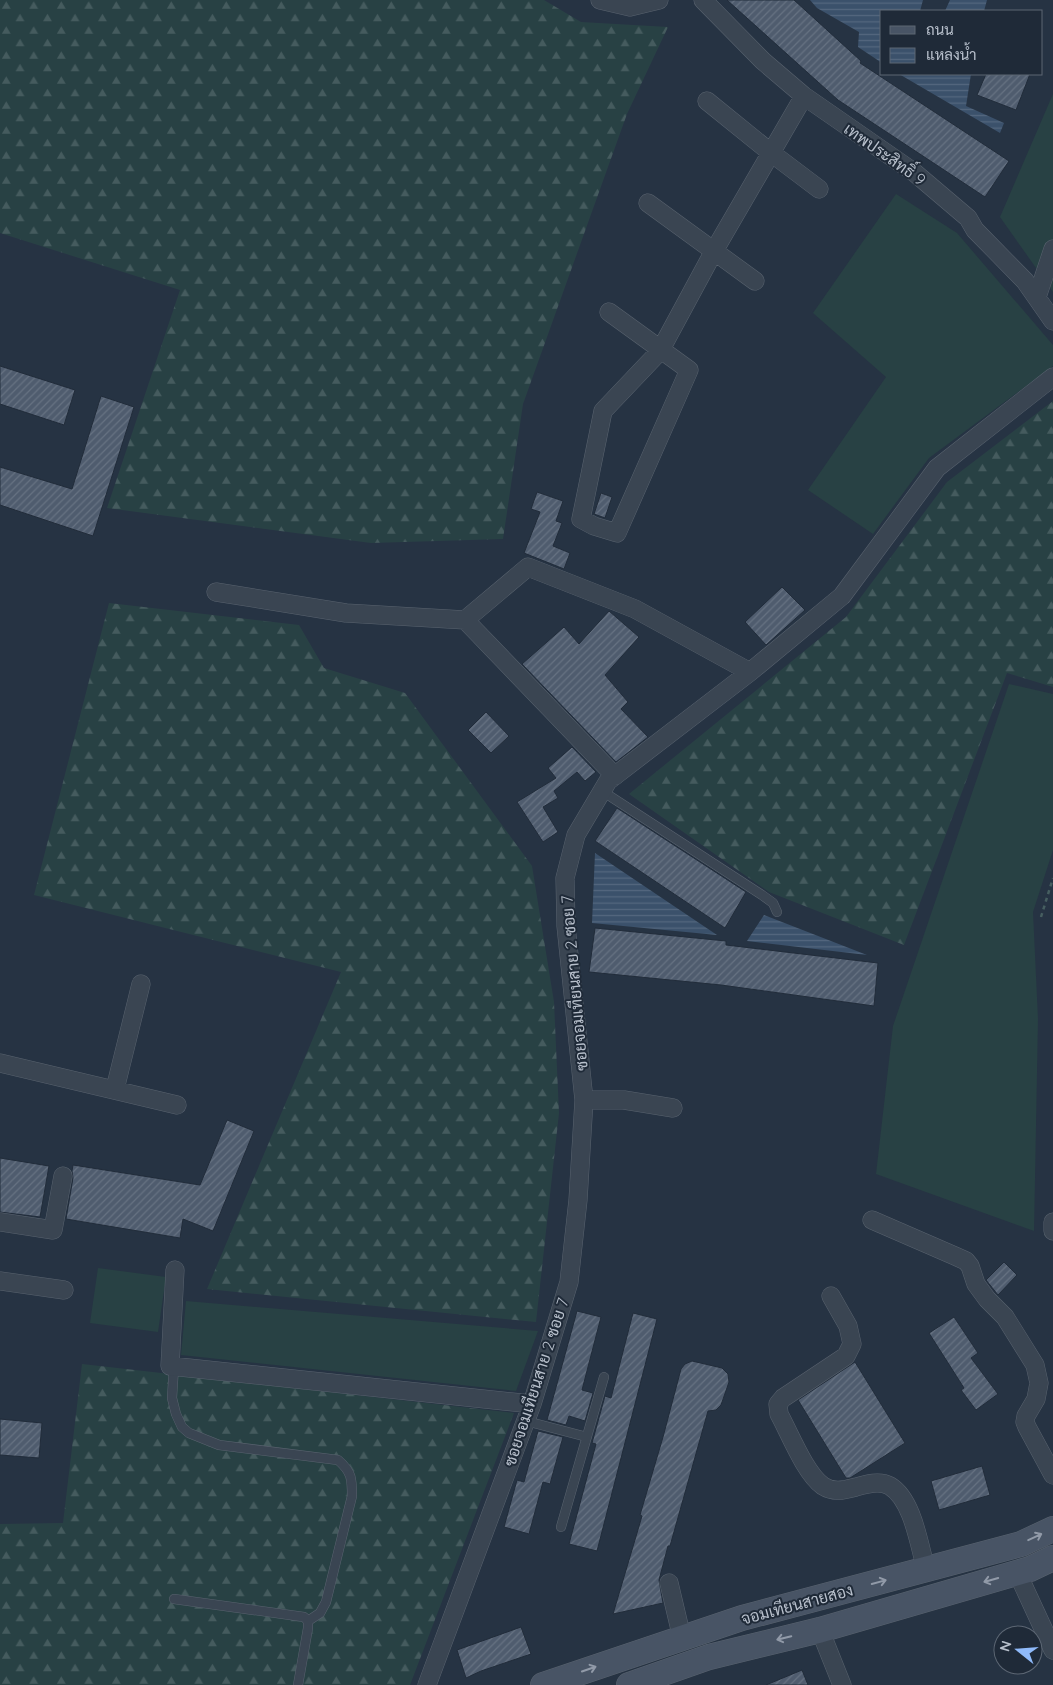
<svg xmlns="http://www.w3.org/2000/svg" width="1053" height="1685" viewBox="0 0 1053 1685" font-family="Quicksand,Sarabun,sans-serif">
<style>
.grass{fill:#284144}
.forest{fill:url(#forest-firs)}
.water{fill:url(#water-rules)}
.building{fill:url(#building-hatch);stroke:#212c3a}
.lines{fill:none;stroke-linecap:round;stroke-linejoin:round}
.lane-casing{stroke:#59636f;stroke-width:10}
.street-casing{stroke:#59636f;stroke-width:19}
.secondary-casing{stroke:#59636f;stroke-width:26}
.path{stroke:#465e60;stroke-width:2.5;stroke-dasharray:4 4;stroke-linecap:butt}
.lane{stroke:#3a4552;stroke-width:9}
.street{stroke:#3a4552;stroke-width:18}
.secondary{stroke:#485465;stroke-width:25}
.oneway{stroke:#919aa8}
.labels{text-anchor:middle;dominant-baseline:central;stroke-width:4;stroke-linejoin:round;paint-order:stroke}
.street-label{font-size:16px;fill:#b8c0cc;stroke:#1f2a38}
</style>
<defs>
<pattern id="forest-firs" width="22" height="20" patternUnits="userSpaceOnUse" patternTransform="scale(1.25)"><rect width="22" height="20" fill="#284144"/><path d="M5 1l3.5 6h-7zM16 11l3.5 6h-7z" fill="#455b5e"/></pattern>
<pattern id="water-rules" width="6" height="5" patternUnits="userSpaceOnUse" patternTransform="scale(1.25)"><rect width="6" height="5" fill="#3b516b"/><path d="M0 2.5h6" fill="none" stroke="#55687f"/></pattern>
<pattern id="building-hatch" width="6" height="6" patternUnits="userSpaceOnUse" patternTransform="scale(1.25)"><rect width="6" height="6" fill="#4f5c6e"/><path d="M-1 1l2-2M0 6l6-6M5 7l2-2" fill="none" stroke="#667282"/></pattern>
</defs>
<rect width="100%" height="100%" fill="#263343"/>
<!-- grass -->
<path class="grass" d="M1053,94v198l-53,-75z
M896,194l61,39 96,112v21l-124,92 -56,76 -65,-44 78,-113 -73,-64z
M1009,684l44,10v156l-20,62 5,107 -4,212 -158,-57 17,-148z
M98,1268l68,9 -8,55 -68,-9z
M186,1301l352,30 -22,60 -335,-36z"/>
<!-- forest -->
<path class="forest" d="M0,0h544l37,22 87,5 -41,87 -104,290 -20,135 -132,4 -264,-35 73,-218 -180,-57z
M1053,401v286l-46,-14 -103,272 -135,-53 -140,-98 217,-177 101,-135z
M109,603l190,22 25,43 81,25 127,173 22,136 5,111 -23,209 -329,-33 134,-317 -307,-77z
M82,1364l432,49 -104,272h-410v-161l63,-1z"/>
<!-- water -->
<path class="water" d="M810,0h113l-3,11h-38v52l-24,-16 1,-15 -42,-24z
M950,0h37l-3,11h-39z
M899,74h72l-5,32 38,17 -4,10z
M595,853l122,82 -125,-12z
M764,915l103,40 -120,-14z"/>
<!-- building -->
<path class="building" d="M727,0h67l67,61 -1,2 149,98 -24,36 -147,-97z
M986,74h44l-14,36 -39,-15z
M0,366l75,24 -11,35 -64,-21z
M101,396l33,11 -41,129 -93,-31v-38l72,22z
M537,492l26,9 -7,20 6,2 -9,23 17,7 -6,16 -40,-16 16,-41 -9,-3z
M601,493l11,4 -7,21 -11,-4z
M782,587l23,23 -39,35 -21,-23z
M609,611l30,26 -34,38 23,27 -7,7 27,28 -32,25 -94,-98 42,-37 15,17z
M486,712l23,24 -18,17 -23,-23z
M572,747l24,25 -11,9 -8,-9 -23,19 4,7 -15,9 15,25 -15,10 -26,-40 39,-24 -8,-10z
M617,808l129,84 -21,36 -130,-87z
M595,928l131,13v4l152,18 -4,43 -153,-21 -132,-13z
M227,1120l27,11 -41,100 -30,-12 -3,19 -114,-19 7,-41 -1,-7 1,-6 127,20z
M0,1158l49,8 -9,51 -40,-5z
M1004,1262l13,13 -19,20 -12,-15z
M577,1311l24,6 -19,73 11,3 -8,28 -16,-5 -3,9 -19,-5z
M633,1313l24,6 -60,232 -28,-7 27,-100 -4,-1 13,-47 6,2z
M954,1317l24,36 -7,5 27,36 -22,16 -15,-20 3,-2 -35,-55z
M692,1361l30,7 6,6 1,8 -8,23 -5,5 -8,1 -9,32 -29,103h-2l-9,34 4,23 -50,11 24,-81 5,-17 -2,-1 23,-78 18,-68 4,-5z
M855,1362l50,81 -55,35h-4l-48,-78z
M0,1419l42,4 -3,35 -39,-3z
M538,1431l25,6 -13,47 -7,-2 -14,52 -25,-7 13,-47 7,2z
M982,1466l8,29 -51,15 -8,-29z
M521,1627l10,27 -50,17 -15,7 -9,-28z
M802,1670l6,15h-42z"/>
<g class="lines">
<defs>
<path id="lane" d="M602,791l160,104 11,8 4,9
M174,1366l-2,32 4,16 6,13 7,6 30,12 119,15c14,12 14,19 14,36l-26,106 -6,11 -12,8
M526,1421l61,16
M561,1527l43,-150
M174,1599l130,18 4,4v7l-10,57"/>
<path id="street" d="M600,0l30,7 29,-7
M703,0l60,61 41,35 111,77 53,45 7,12 50,51 28,40
M707,101l63,51 49,37
M648,203l107,78
M1037,297l16,-48
M609,312l80,58 -72,163 -23,-7 -13,-7 22,-108 57,-60 54,-100 90,-155
M216,592l130,21 119,7 63,-53 107,42 115,63
M465,620l150,156
M0,1063l177,42
M115,1089l26,-105
M584,1100h40l49,8
M872,1220l83,36 11,5 4,5 6,18 11,15 18,18 30,48 4,18 -3,16 -10,17 -1,6 2,5 26,48
M0,1222l53,8 10,-54
M1053,1222v9
M175,1270l-5,96 362,38
M0,1281l64,9
M831,1296l17,30 4,18 -6,12 -63,42 -5,6 1,10c11,20 26,59 44,72 11,7 21,4 33,1 10,-3 24,-7 34,-1 23,14 29,59 36,83
M1017,1572l36,78
M669,1583l13,55
M820,1630l22,55
M427,1685l105,-281 37,-122 9,-82 6,-100 -18,-174 -1,-48 11,-43 32,-54 142,-109 92,-76 95,-128 116,-91"/>
<path id="secondary" d="M543,1685l199,-67 279,-74 32,-15
M629,1685l80,-28 111,-27 210,-61 23,-11"/>
</defs>
<!-- lane casing -->
<use href="#lane" class="lane-casing"/>
<!-- street casing -->
<use href="#street" class="street-casing"/>
<!-- secondary casing -->
<use href="#secondary" class="secondary-casing"/>
<!-- path -->
<path class="path" d="M1041,917l12,-39"/>
<!-- lane -->
<use href="#lane" class="lane"/>
<!-- street -->
<use href="#street" class="street"/>
<!-- secondary -->
<use href="#secondary" class="secondary"/>
</g>
<!-- one-way arrows -->
<defs><path id="oneway-shaft" d="M-6 0H5M1.5-3L5.5 0L1.5 3" fill="none" stroke-width="1.6" stroke-linecap="round" stroke-linejoin="round" transform="scale(1.25)"/></defs>
<g class="oneway">
<use href="#oneway-shaft" transform="translate(1035 1537) rotate(-25)"/>
<use href="#oneway-shaft" transform="translate(991 1580) rotate(164)"/>
<use href="#oneway-shaft" transform="translate(879 1582) rotate(-15)"/>
<use href="#oneway-shaft" transform="translate(784 1638) rotate(166)"/>
<use href="#oneway-shaft" transform="translate(589 1669) rotate(-19)"/>
</g>
<g class="labels">
<!-- street labels -->
<g class="street-label">
<text transform="translate(885 154) rotate(35)">เทพประสิทธิ์ 9</text>
<text transform="translate(574 983) rotate(-95)">ซอยจอมเทียนสาย 2 ซอย 7</text>
<text transform="translate(536 1382) rotate(-72)">ซอยจอมเทียนสาย 2 ซอย 7</text>
<text transform="translate(797 1604) rotate(-15)">จอมเทียนสายสอง</text>
</g>
</g>
<!-- legend -->
<rect x="880" y="10" width="162" height="65" fill="#1f2a38" stroke="#5c6673"/>
<rect x="890" y="26" width="25" height="8" fill="#485465" stroke="#5c6673"/>
<text x="926" y="35" font-size="15" fill="#b8c0cc">ถนน</text>
<rect x="890" y="48" width="25" height="15" fill="url(#water-rules)" stroke="#5c6673"/>
<text x="926" y="60" font-size="15" fill="#b8c0cc">แหล่งน้ำ</text>
<!-- north arrow -->
<g transform="translate(1018 1650) rotate(287)"><circle r="24" fill="#1f2a38" stroke="#5c6673"/>
<path d="M0-4L9 19L0 12L-9 19Z" fill="#8fbafa"/>
<text y="-8" font-size="14" font-weight="bold" text-anchor="middle" fill="#b8c0cc">N</text>
</g>
</svg>
